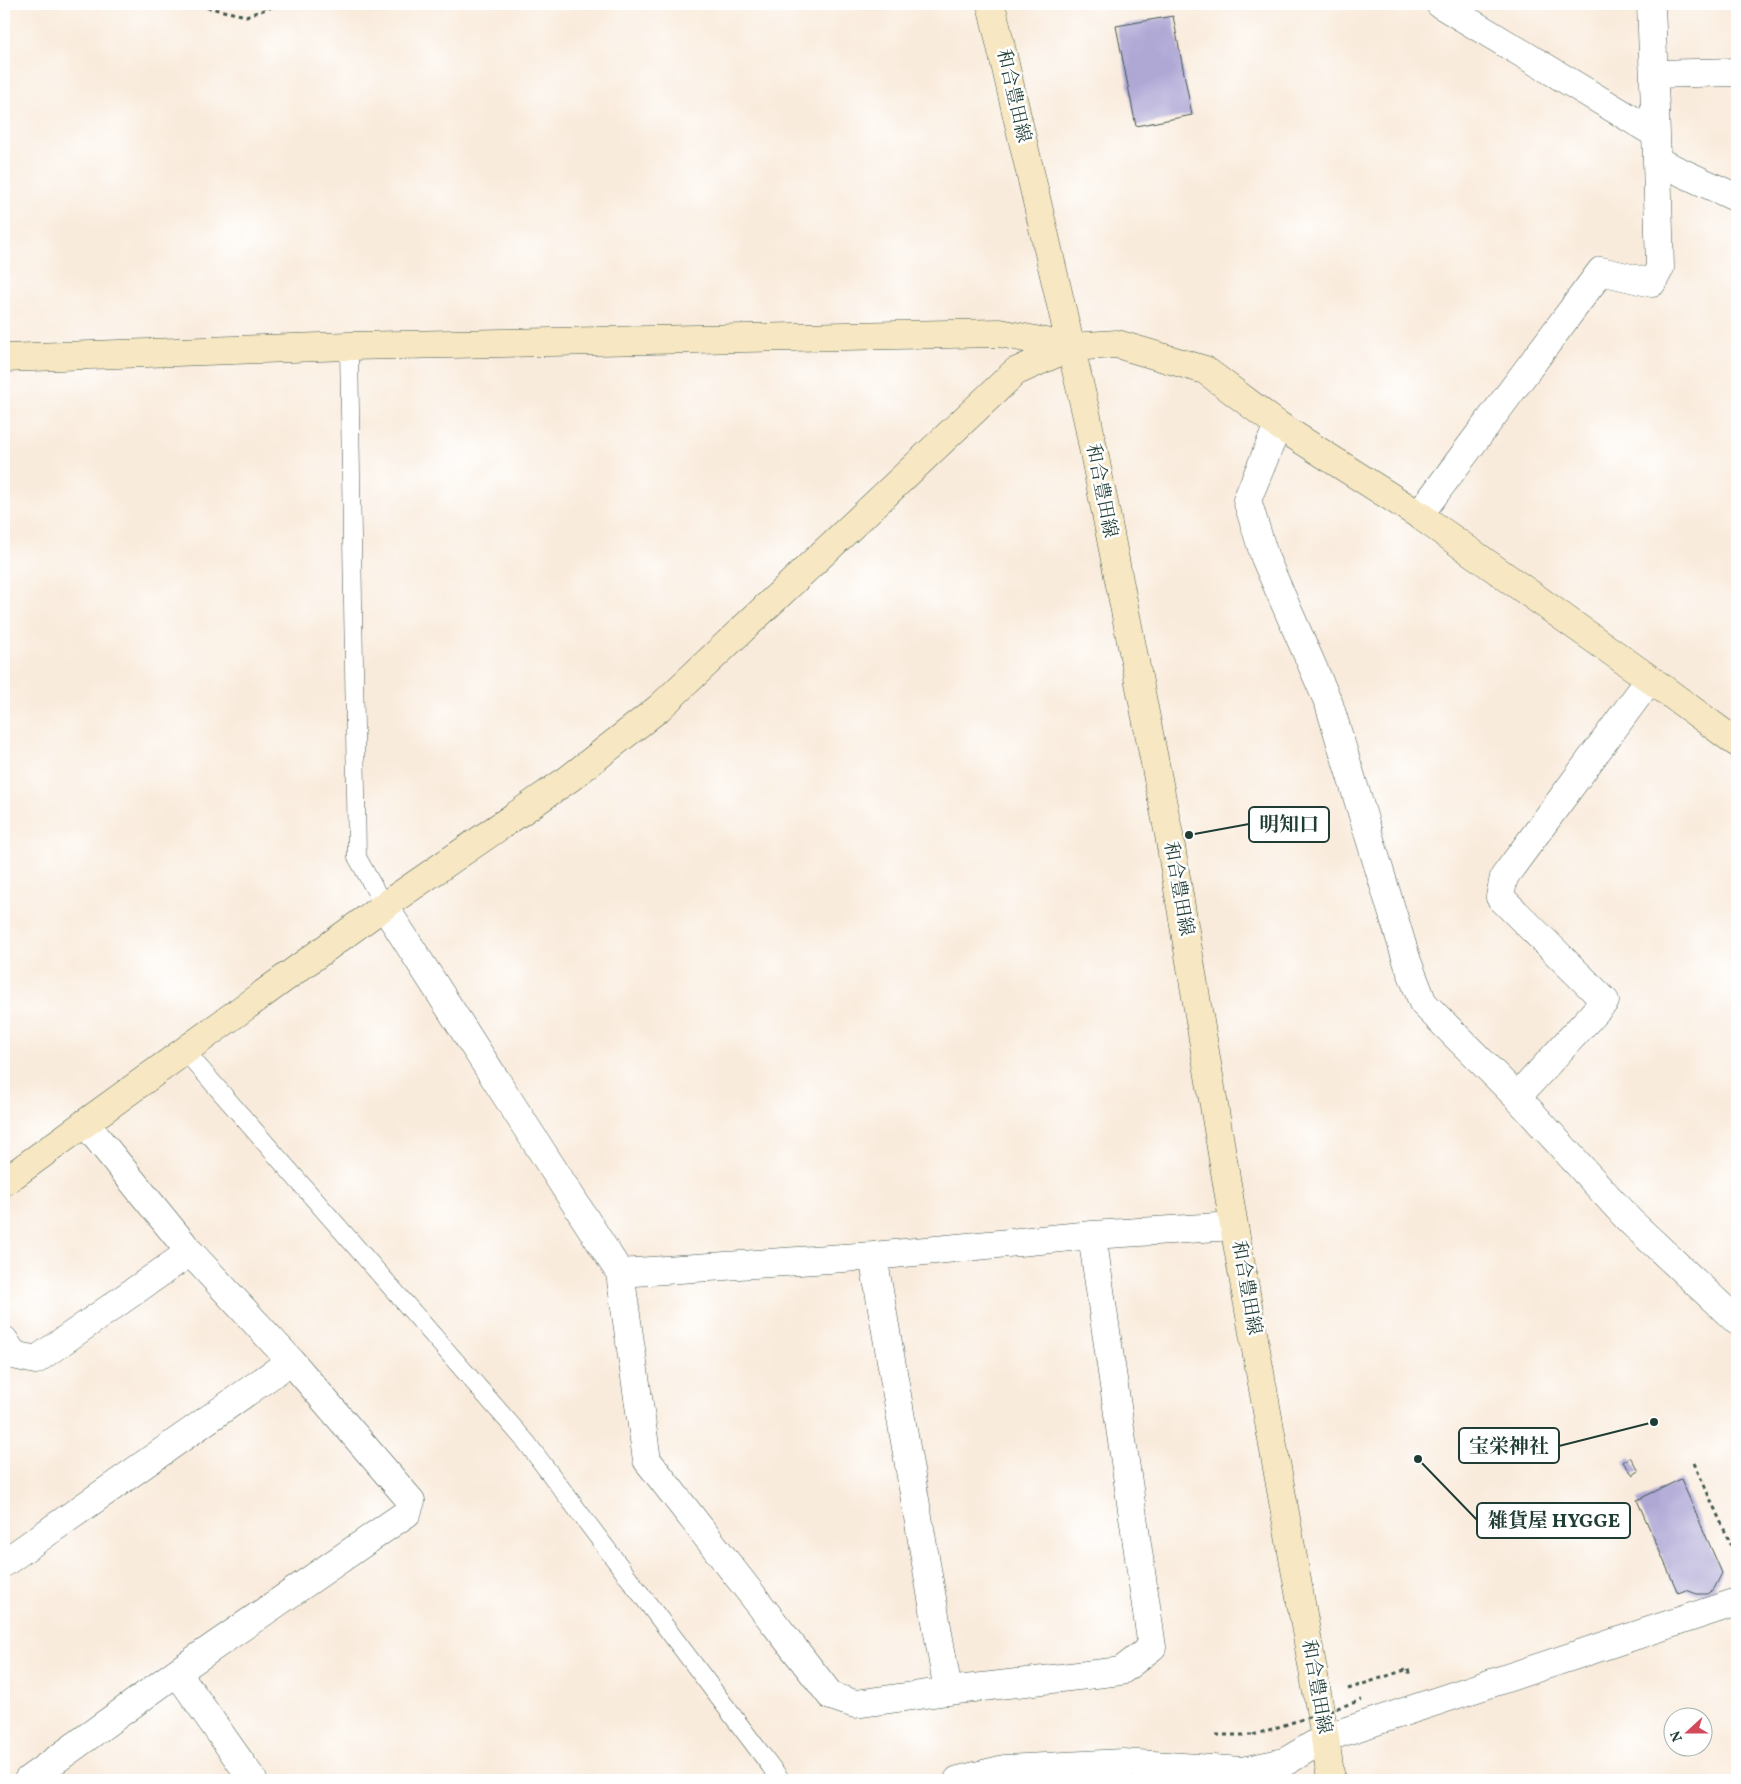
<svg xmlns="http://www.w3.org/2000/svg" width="1741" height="1784" viewBox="0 0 1741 1784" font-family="Vollkorn,'Noto Serif JP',serif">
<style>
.building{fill:#afa8d5}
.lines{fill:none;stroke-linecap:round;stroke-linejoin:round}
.lane-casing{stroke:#40574d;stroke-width:19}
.street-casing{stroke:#40574d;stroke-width:29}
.secondary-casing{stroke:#40574d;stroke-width:29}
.path{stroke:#40574d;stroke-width:3;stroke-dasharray:4 4;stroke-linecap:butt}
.lane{stroke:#fff;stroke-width:18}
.street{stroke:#fff;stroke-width:28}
.secondary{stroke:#f7e8c3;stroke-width:28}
.path-bridge{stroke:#40574d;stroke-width:3;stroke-dasharray:4 4;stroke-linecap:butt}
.labels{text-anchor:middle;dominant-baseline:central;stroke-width:5;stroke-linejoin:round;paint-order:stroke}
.street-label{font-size:19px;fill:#1f3d34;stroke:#fff}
.leader{fill:none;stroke:#1f3d34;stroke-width:2}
.callout-dot{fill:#1f3d34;stroke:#fff;stroke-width:2}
.callout{fill:#fff;stroke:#1f3d34;stroke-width:2}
.callout-label{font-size:20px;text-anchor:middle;font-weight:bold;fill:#1f3d34}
</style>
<rect width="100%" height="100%" fill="#fff"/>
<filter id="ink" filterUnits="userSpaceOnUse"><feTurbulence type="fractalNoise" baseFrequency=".02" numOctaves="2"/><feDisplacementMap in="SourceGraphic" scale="10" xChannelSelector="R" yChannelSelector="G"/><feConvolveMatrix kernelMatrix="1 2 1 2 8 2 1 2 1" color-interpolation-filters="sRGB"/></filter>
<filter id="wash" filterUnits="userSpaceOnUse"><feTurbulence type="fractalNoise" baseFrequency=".0096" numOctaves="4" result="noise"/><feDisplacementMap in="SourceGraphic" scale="20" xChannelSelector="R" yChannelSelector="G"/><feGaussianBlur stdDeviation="1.12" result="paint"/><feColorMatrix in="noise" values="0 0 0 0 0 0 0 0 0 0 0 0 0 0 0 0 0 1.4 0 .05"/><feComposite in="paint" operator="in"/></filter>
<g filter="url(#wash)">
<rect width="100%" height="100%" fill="#f9ebdb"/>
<g id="blocks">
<!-- building -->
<path class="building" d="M1173,16l19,99 -56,11 -20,-100z
M1630,1457l9,14 -6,4 -10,-13z
M1681,1479l41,94 -8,16 -7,5h-10l-11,-4 -8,3 -41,-93z"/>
</g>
</g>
<g filter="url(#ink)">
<use href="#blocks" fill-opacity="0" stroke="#40574d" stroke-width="1"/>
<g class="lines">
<defs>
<path id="lane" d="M349,346l8,511 27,49
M185,1051l342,392 254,337"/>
<path id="street" d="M1440,4l216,130
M1651,4l6,157 80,37
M1654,74l83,-2
M1278,425l-31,75 18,58 64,146 78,257 16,42 94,94 112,123 108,101
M1419,515l182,-244 51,12 8,-15 -3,-107
M384,906l236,367 253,-17 219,-21 142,-9
M1517,1097l88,-96 -105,-104 4,-20 146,-198
M873,1256l75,435
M620,1273l27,187 184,236 24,8 93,-13 173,-20 31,-24 -60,-412
M4,1340l10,15 22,5 154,-108
M4,1563l287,-202
M177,1672l76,108
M28,1780l149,-108 230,-159 4,-12 -120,-140 -101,-109 -105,-129
M958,1780l46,-11 119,-6 119,8 43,-9 40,-24 412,-136"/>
<path id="secondary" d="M991,4l96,413 82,418 65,391 91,512 6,42
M4,358l345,-12 651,-13 70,14 47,-3 88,26 73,55 141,90 231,164 87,64
M4,1182l380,-276 186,-128 89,-70 356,-336 55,-25"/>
</defs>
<!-- lane casing -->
<use href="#lane" class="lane-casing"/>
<!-- street casing -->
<use href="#street" class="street-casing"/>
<!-- secondary casing -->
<use href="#secondary" class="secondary-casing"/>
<!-- path -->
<path class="path" d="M191,4l55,12 26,-9 2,-3
M1694,1463l43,95
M1348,1689l60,-20 2,8
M1216,1735h36"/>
<!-- lane -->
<use href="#lane" class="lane"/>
<!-- street -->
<use href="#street" class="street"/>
<!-- secondary -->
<use href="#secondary" class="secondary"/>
<!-- path-bridge -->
<path class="path-bridge" d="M1253,1735l109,-35"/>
</g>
</g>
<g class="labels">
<!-- street labels -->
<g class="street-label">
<text transform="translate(1013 96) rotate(77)">和合豊田線</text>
<text transform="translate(1101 491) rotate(79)">和合豊田線</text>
<text transform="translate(1178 889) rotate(80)">和合豊田線</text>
<text transform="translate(1246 1288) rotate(80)">和合豊田線</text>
<text transform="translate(1316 1687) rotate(80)">和合豊田線</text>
</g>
</g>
<!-- callouts -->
<path class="leader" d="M1189 835L1249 824M1654 1422L1559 1446M1418 1459L1477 1520"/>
<g class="callout-dot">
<circle cx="1189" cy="835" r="5"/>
<circle cx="1654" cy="1422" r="5"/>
<circle cx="1418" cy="1459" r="5"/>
</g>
<g class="callout">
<rect x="1249" y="807" width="80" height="35" rx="5"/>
<rect x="1459" y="1428" width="100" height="35" rx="5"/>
<rect x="1477" y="1503" width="153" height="35" rx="5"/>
</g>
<g class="callout-label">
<text x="1289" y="831">明知口</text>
<text x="1509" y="1453">宝栄神社</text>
<text x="1554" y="1527">雑貨屋 HYGGE</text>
</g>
<!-- margin -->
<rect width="1741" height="1784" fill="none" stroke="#fff" stroke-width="20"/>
<!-- north arrow -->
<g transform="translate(1688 1732) rotate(249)"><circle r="24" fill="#ffffff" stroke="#a5b1ae"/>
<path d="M0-4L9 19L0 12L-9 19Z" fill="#d1495b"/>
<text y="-8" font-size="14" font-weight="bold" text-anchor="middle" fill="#1f3d34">N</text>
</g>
</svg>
